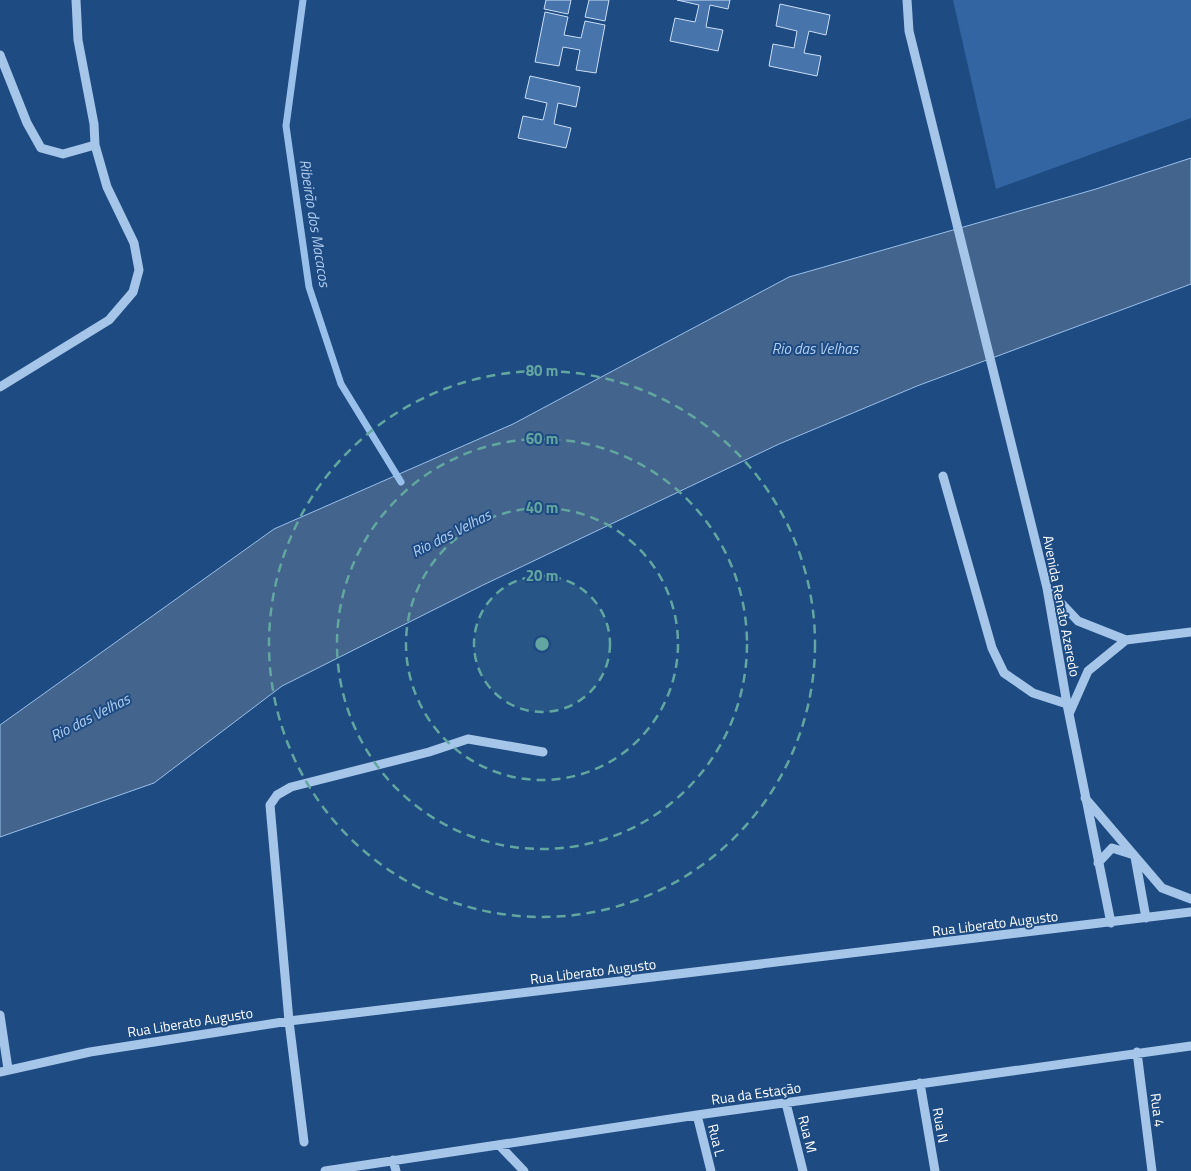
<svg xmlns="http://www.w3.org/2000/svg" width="1191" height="1171" viewBox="0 0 1191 1171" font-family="'Titillium Web',sans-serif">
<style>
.green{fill:#3265a1}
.water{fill:#43648c;stroke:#98c0eb}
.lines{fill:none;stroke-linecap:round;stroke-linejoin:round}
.stream{stroke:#98c0eb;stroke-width:7}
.building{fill:#4775ab;stroke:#c9def7}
.minor{stroke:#a5c5e9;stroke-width:9}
.ring{fill:none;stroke:#63a6a1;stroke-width:2.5;stroke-dasharray:9 6}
.labels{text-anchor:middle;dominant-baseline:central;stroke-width:4;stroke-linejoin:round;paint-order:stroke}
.street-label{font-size:14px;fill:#fff;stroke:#1e4b82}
.water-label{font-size:15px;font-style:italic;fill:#b0cef1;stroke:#1e4b82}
.centre{fill:#63a6a1;stroke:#1e4b82;stroke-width:2.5}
.ring-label{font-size:15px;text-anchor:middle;font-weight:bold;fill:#63a6a1;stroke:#1e4b82;stroke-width:4;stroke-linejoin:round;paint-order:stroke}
</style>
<rect width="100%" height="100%" fill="#1e4b82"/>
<!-- green -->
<path class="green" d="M953,0h238v118l-195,71z"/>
<!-- water -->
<path class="water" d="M1191,158v126l-274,102 -138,58 -298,142 -199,100 -128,97 -154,54v-112l274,-196 239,-105 276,-147 307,-88z"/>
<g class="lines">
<!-- stream -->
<path class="stream" d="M303,0l-17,126 23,161 32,97 60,98"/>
</g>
<!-- building -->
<path class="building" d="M546,0h25l-3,14 -24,-5z
M589,0h20l-4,21 -20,-4z
M677,0h53l-2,9 -18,-4 -4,22 17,3 -5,21 -48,-10 5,-23 20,4 4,-17z
M780,4l50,11 -4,20 -17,-4 -5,22 17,3 -4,20 -48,-10 4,-22 21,4 3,-17 -21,-5z
M545,12l23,5 -4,18 17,3 4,-17 20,4 -9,48 -20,-3 4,-20 -17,-3 -4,19 -24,-4z
M530,76l50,11 -4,20 -18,-4 -4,21 17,4 -5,20 -48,-10 5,-22 20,4 4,-17 -22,-5z"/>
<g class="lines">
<!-- minor -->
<path class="minor" d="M907,0l2,31 138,557 20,116 44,219
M0,55l27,68 14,25 22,6 32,-9 -1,-21 -16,-84 -2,-40
M0,387l109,-67 24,-28 6,-22 -5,-27 -27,-56 -12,-42
M943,476l49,172 12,25 29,20 34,11
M1047,588l31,33 48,19 65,-8
M1069,714l19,-43 38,-31
M1085,798l77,90 29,11
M1135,857l11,61
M1098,863l14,-15 22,7
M0,1015l8,54
M1137,1052l15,119
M0,1072l90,-20 199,-31 902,-109
M920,1083l15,88
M786,1103l17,68
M697,1115l14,56
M304,1142l-15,-121 -19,-216 7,-10 14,-8 138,-35 39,-13 75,13
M499,1145l25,26
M393,1160l3,11
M325,1171l372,-56 494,-69"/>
</g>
<!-- distance rings -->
<circle cx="542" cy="644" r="68" fill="#63a6a1" fill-opacity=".12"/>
<g class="ring">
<circle cx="542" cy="644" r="68"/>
<circle cx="542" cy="644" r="136"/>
<circle cx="542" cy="644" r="205"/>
<circle cx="542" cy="644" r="273"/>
</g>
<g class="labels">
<!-- street labels -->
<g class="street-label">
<text transform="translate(1062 606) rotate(79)">Avenida Renato Azeredo</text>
<text transform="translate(995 923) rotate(-7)">Rua Liberato Augusto</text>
<text transform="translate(593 971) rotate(-7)">Rua Liberato Augusto</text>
<text transform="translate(190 1022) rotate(-9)">Rua Liberato Augusto</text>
<text transform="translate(756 1093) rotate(-8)">Rua da Estação</text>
<text transform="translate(1158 1110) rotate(83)">Rua 4</text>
<text transform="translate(941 1125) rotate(80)">Rua N</text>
<text transform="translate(808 1134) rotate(76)">Rua M</text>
<text transform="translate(717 1140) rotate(76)">Rua L</text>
</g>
<!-- water labels -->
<g class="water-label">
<text transform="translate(315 223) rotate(81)">Ribeirão dos Macacos</text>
<text x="815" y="348">Rio das Velhas</text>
<text transform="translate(451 533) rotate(-27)">Rio das Velhas</text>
<text transform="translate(90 717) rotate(-27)">Rio das Velhas</text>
</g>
</g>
<circle cx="542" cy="644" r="8" class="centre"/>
<g class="ring-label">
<text x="542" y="376">80 m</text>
<text x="542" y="444">60 m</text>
<text x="542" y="513">40 m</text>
<text x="542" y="581">20 m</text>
</g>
</svg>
